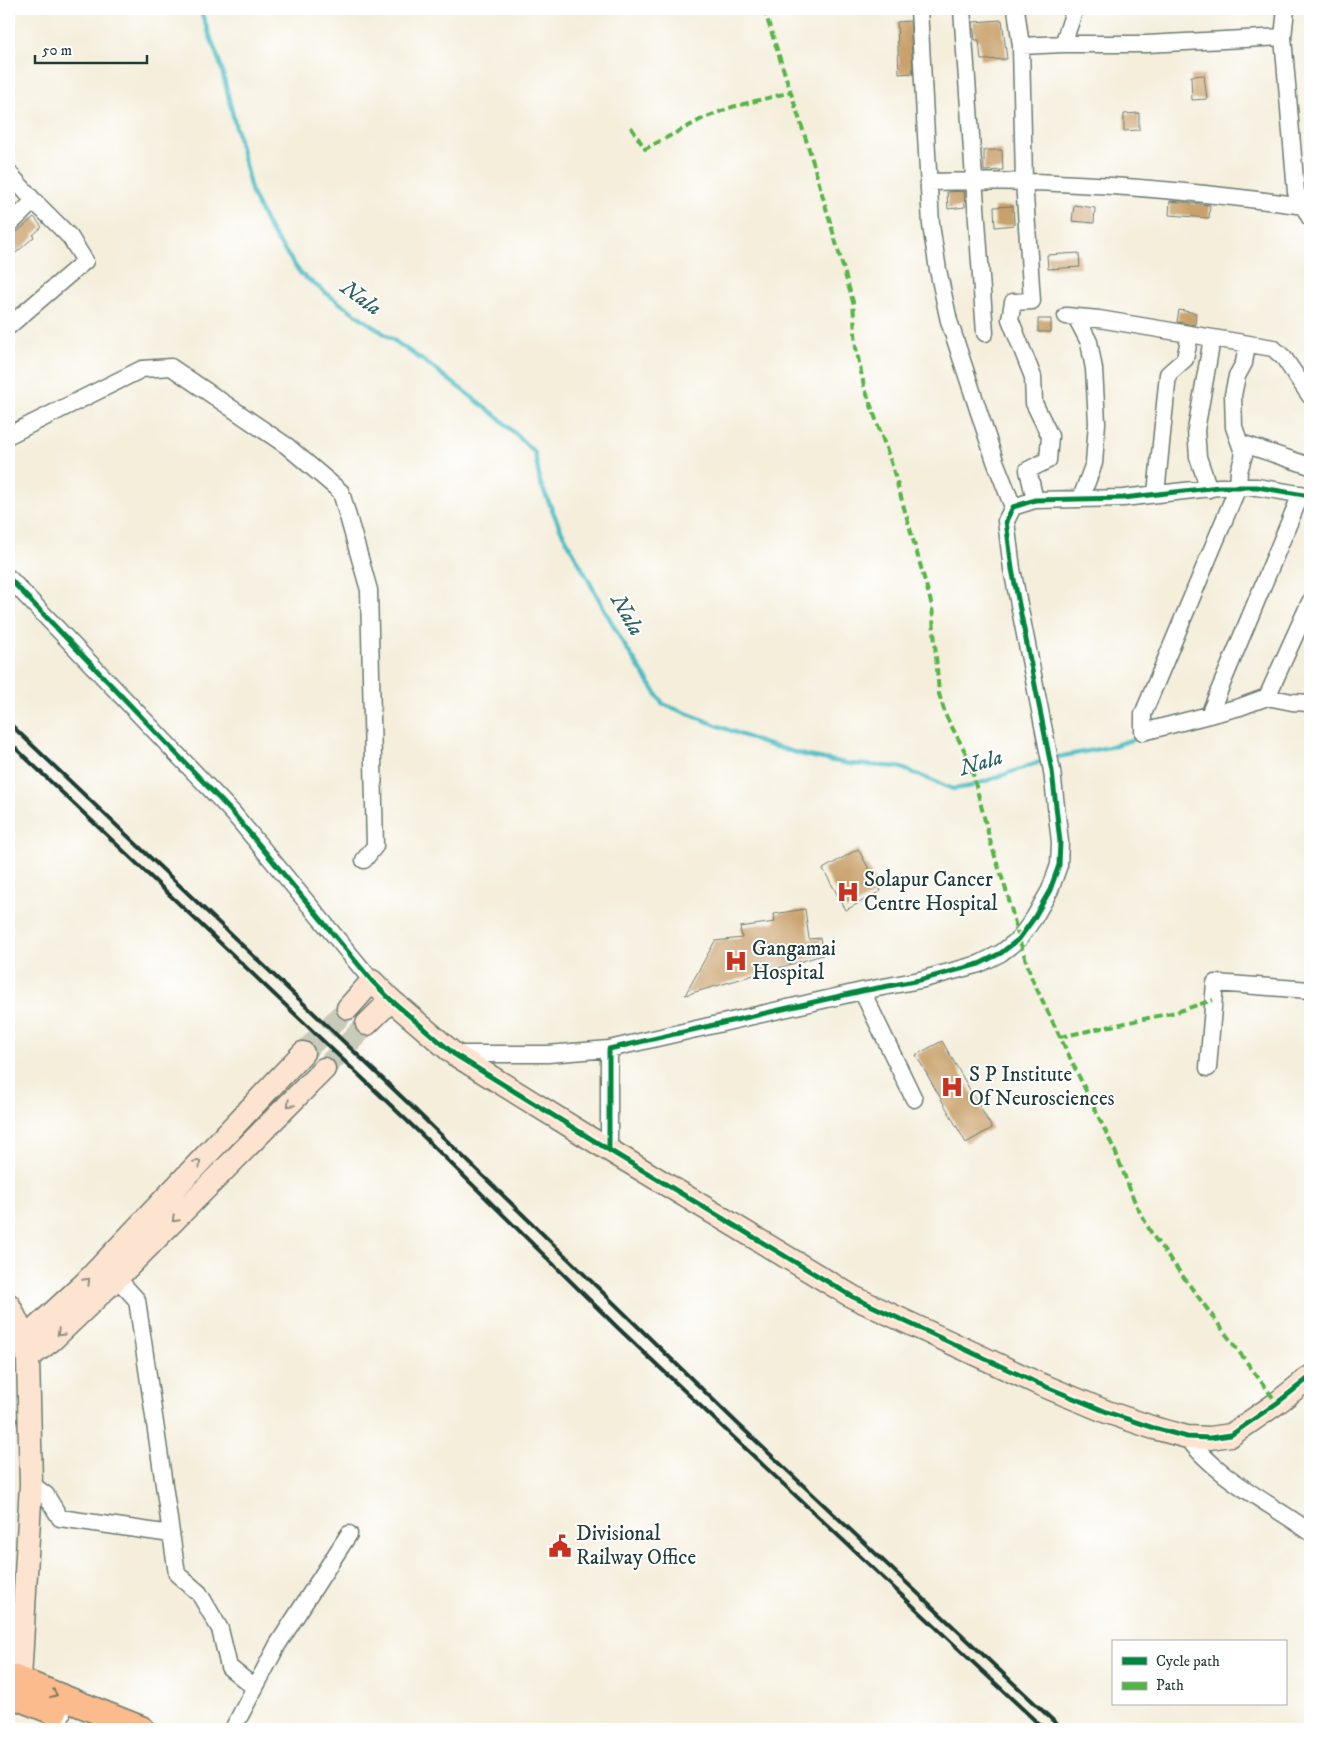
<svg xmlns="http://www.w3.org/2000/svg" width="1319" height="1738" viewBox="0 0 1319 1738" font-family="'IM FELL DW Pica',serif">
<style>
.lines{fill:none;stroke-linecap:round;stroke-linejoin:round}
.stream{stroke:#4ebdc4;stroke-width:4.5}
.building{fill:#c9a16c}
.secondary-tunnel{stroke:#c9cbba;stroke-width:22;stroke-dasharray:22 11;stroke-linecap:butt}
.street-casing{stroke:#6a7b6e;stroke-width:19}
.secondary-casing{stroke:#6a7b6e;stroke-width:25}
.primary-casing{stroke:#6a7b6e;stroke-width:28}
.street{stroke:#fff;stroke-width:16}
.secondary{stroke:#fde4d1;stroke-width:22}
.primary{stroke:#fbbb8c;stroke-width:25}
.rail{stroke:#1f3d34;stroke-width:4}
.quiet{stroke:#55b346;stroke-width:4;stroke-dasharray:8 4;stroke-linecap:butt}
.cycleway-casing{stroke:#fff;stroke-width:8}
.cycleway{stroke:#00873e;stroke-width:5}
.oneway{stroke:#8e9082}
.oneway2{stroke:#82765c}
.labels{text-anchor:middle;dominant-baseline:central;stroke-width:4;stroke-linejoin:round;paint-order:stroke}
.poi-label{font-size:21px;fill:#1f3d34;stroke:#fff;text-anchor:start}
.water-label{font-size:22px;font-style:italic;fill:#2d635f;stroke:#fff}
</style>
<rect width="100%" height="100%" fill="#fff"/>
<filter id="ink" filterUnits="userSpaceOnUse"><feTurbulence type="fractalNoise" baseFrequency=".02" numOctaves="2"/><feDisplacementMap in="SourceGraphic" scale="10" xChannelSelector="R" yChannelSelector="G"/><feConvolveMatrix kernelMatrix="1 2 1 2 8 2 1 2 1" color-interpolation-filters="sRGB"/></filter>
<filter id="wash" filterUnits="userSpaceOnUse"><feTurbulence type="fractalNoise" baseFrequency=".0096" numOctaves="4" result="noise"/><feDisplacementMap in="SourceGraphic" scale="20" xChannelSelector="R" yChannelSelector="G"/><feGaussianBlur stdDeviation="1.12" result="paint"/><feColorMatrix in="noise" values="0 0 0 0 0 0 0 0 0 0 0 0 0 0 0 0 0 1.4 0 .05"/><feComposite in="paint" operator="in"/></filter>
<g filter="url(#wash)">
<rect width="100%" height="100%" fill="#f4eedb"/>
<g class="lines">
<!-- stream -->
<path class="stream" d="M200,9l21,57 31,128 18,36 31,44 33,25 94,65 70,53 37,36 5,29 21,48 62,113 40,61 99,39 46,13 42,8 49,3 54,22 19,-3 76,-27 61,-12 35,-11"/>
</g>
<g id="blocks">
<!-- building -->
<path class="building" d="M1002,20l5,39 -26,1 -2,-20h-4l-2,-18z
M910,21l3,52 -14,1 -2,-52z
M1204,75l3,24 -15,1 -1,-24z
M1139,113v17l-15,1v-17z
M984,150h18l1,20 -19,1z
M964,191l1,16 -17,2 -1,-17z
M1170,201l40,4 -1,13 -40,-3z
M1074,205l21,3 -1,15 -22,-2z
M1013,206l1,19 -19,2 -1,-20z
M34,217l8,10 -9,8 1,2 -25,22v-20z
M1079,253l1,14 -32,2 -1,-14z
M1179,310l17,3 -1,12 -18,-3z
M1038,319h13v13h-13z
M858,849l23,42 -35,19 -23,-41z
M805,909l4,30 11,-1 3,17 -138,40 30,-54 27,-3 -2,-11 35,-5 -1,-8z
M942,1041l50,87 -26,15 -50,-88z"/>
</g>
</g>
<g filter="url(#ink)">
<use href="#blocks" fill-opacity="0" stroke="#6a7b6e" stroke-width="1"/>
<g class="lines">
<!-- secondary-tunnel -->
<path class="secondary-tunnel" d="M303,1053l45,-45
M324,1069l43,-45"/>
<defs>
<path id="street" d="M919,9l12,216 7,45 11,51 46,140 18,46
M962,9l23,324
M1016,9l5,37 3,135 8,120 -19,1 -3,17 23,58 1,26 16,33 -2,24 -20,10 7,30
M1286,9l-3,28 13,155 14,26
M1063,44h83l137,-7
M1021,46l42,-2 12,-35
M9,173l25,28 36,36 15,24 -76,65
M928,182c125,-4 252,7 376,24
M9,225l25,-24
M1066,316l33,3 174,29 11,10 26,38
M1076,317l13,25 5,27 3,54 -3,40 -13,35
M1247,344l-3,19 -7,13 -4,19 1,32 10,28 -5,16 -1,16 -95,227v18l97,-25 27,-10 25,5 18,1
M9,435l133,-66 29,-2 116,79 54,46 28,98 6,256 -11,14
M1241,443l69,23
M1209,489l-11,-32 -2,-27 16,-91
M1156,494l12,-120 17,-15 5,-24
M9,578l224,235 139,168
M1267,697l43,-95
M1209,715l92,-221
M862,991l52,108
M454,1054h94l61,-5
M1208,1068l7,-85 95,7
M609,1150v-101l253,-58 58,-11 59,-16 22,-11 18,-14 15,-21 16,-28 9,-25 1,-23 -8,-71 -40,-202 -6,-48 7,-14 22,-7 88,-2 96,-11h38l53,9
M117,1278l20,22 40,274 22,19 21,36 9,38 26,21
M1187,1437c31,42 82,65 123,95
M31,1484l15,11 14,23 111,16
M56,1729l6,-15
M233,1729l45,-85 71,-110"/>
<path id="secondary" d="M348,1008l24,-27 19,19 63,54 155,96 244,147 184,86 70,29 47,16 33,9 23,1 21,-3 46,-32 33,-26
M367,1024l24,-24
M9,1305l14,29 5,24 3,126 -11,196
M9,1334h14l11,-4 51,-47 218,-230
M28,1358l24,-18 65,-62 207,-209"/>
<path id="primary" d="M9,1676l133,53
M9,1694l45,18"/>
</defs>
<!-- street casing -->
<use href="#street" class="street-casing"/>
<!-- secondary casing -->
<use href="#secondary" class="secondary-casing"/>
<!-- primary casing -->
<use href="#primary" class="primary-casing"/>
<!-- street -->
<use href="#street" class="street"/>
<!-- secondary -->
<use href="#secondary" class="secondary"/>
<!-- primary -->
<use href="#primary" class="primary"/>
<!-- rail -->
<path class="rail" d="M9,723l397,378 332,323 324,305
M9,742l413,393 195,192 112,106 315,296"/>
<!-- quiet -->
<path class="quiet" d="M764,9l46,143 43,150 3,46 8,38 27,76 41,144 7,88 7,22 23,43 22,85 17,52 11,43 13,40 83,172 21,54 17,31 124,167
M631,127l14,22 59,-31 28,-11 59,-15
M1060,1037l116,-25 37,-12"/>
<defs>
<path id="cycleway" d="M9,578l224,235 139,168 19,19 63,54 155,96 244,147 184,86 70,29 47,16 33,9 23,1 21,-3 46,-32 33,-26
M609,1150v-101l253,-58 58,-11 59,-16 22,-11 18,-14 15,-21 16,-28 9,-25 1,-23 -8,-71 -40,-202 -6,-48 7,-14 22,-7 88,-2 96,-11h38l53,9"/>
</defs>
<!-- cycleway casing -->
<use href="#cycleway" class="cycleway-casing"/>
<!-- cycleway -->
<use href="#cycleway" class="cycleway"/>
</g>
<!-- one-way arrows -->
<defs><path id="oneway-chevron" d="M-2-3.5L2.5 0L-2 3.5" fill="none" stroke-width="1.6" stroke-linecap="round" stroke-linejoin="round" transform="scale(1.25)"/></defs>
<g class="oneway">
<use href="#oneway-chevron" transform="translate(290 1104) rotate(135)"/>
<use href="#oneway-chevron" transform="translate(198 1163) rotate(-47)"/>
<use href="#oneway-chevron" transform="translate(175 1219) rotate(135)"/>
<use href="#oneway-chevron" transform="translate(87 1281) rotate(-46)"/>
<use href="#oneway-chevron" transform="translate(60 1333) rotate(136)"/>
</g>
<use class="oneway2" href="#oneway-chevron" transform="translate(54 1694) rotate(22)"/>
</g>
<!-- icons -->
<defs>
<symbol id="hospital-bare" viewBox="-9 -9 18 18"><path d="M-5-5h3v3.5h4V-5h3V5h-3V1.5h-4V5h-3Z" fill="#c8321e" stroke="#fff" stroke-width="2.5" paint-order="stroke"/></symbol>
<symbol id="civic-bare" viewBox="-9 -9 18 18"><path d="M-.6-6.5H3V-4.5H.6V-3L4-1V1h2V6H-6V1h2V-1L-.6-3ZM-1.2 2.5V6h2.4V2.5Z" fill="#c8321e" stroke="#fff" stroke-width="2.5" paint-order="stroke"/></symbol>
</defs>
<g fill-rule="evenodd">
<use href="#hospital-bare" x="832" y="876" width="32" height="32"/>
<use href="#hospital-bare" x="720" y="945" width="32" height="32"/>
<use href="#hospital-bare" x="936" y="1071" width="32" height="32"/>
<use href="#civic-bare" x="544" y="1530" width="32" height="32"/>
</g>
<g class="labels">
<!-- poi labels -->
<g class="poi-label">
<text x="864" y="880">Solapur Cancer<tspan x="864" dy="24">Centre Hospital</tspan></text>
<text x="752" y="949">Gangamai<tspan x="752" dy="24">Hospital</tspan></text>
<text x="969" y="1075">S P Institute<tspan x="969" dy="24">Of Neurosciences</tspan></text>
<text x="576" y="1534">Divisional<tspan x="576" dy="24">Railway Office</tspan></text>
</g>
<!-- water labels -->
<g class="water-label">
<text transform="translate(361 298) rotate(36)">Nala</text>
<text transform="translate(627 615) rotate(60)">Nala</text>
<text transform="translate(981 763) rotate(-17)">Nala</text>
</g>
</g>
<!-- margin -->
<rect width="1319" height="1738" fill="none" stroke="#fff" stroke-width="30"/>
<!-- legend -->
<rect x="1112" y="1640" width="175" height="65" fill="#ffffff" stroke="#a5b1ae"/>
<rect x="1122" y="1657" width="25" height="8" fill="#00873e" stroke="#a5b1ae"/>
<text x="1156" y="1666" font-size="15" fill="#1f3d34">Cycle path</text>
<rect x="1122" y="1682" width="25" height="8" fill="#55b346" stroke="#a5b1ae"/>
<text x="1156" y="1690" font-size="15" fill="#1f3d34">Path</text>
<!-- scale -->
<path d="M35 55v8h112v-8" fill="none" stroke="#1f3d34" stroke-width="2.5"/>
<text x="42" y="55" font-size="15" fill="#1f3d34" stroke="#ffffff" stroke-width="4" paint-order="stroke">50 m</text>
</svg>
